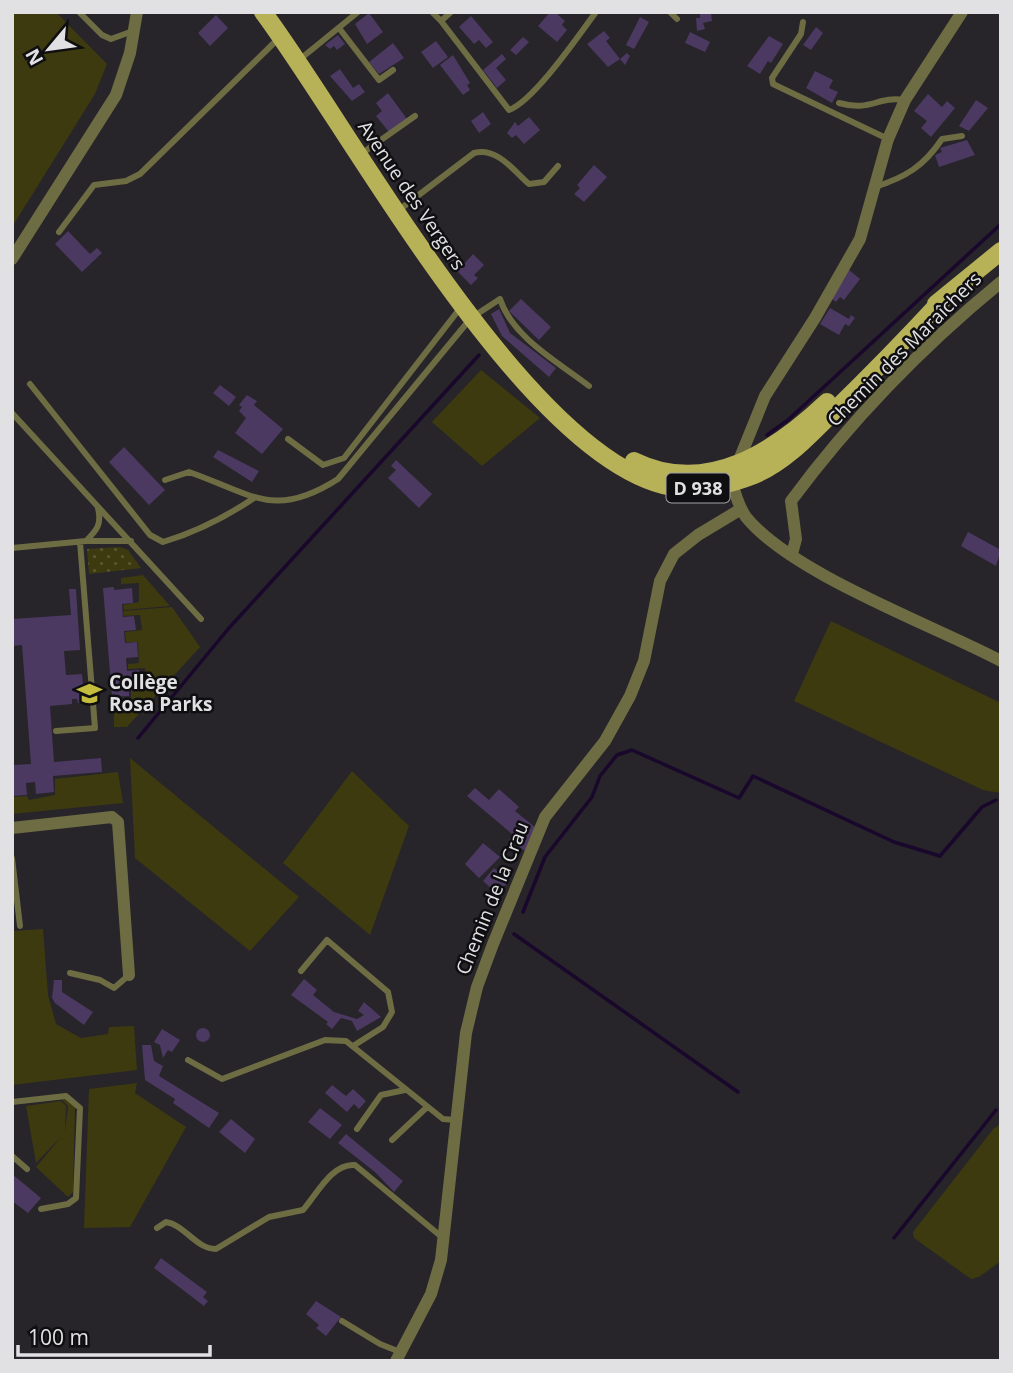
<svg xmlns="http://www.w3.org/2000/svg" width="1013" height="1373" viewBox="0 0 1013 1373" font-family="'Open Sans',sans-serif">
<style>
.grass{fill:#3d3a10}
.park{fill:url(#park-dots)}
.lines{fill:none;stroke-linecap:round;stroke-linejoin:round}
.stream{stroke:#1a072c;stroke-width:3.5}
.building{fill:#4b3962}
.service{stroke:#6e6c42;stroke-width:6}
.minor{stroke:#6e6c42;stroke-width:12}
.primary{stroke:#b7b157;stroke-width:18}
.labels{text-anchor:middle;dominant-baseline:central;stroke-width:5;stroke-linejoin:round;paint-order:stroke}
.shield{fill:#0f0e10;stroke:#a2a1a4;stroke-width:2}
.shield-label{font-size:18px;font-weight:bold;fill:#e1e0e3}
.street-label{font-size:19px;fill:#e1e0e3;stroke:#0f0e10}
.poi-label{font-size:19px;font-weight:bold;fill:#e1e0e3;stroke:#0f0e10;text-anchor:start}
</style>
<defs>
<pattern id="park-dots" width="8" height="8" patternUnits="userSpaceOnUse" patternTransform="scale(1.75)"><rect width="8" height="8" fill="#3d3a10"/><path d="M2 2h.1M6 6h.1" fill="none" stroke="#595633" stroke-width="1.8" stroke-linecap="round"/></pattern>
</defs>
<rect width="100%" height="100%" fill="#27242a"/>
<!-- grass -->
<path class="grass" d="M12,12h44l51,52 -12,30 -83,133z
M481,370l59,48 -58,48 -50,-44z
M143,575l27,31 -46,4 -1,-5 16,-3v-19l-18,1v-6z
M172,607l28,40 -73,80h-13v-26l17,-2v-11l16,-3 -2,-17 -17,1v-5l11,-1 -1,-21h-12l-1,-10 17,-2 -2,-15 -16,1 -1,-5z
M831,621l170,82v90l-18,-3 -189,-89z
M130,758l169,139 -49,54 -115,-93z
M352,771l57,55 -39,109 -87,-72z
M118,772l5,31 -111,11v-17l15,-1 2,4 26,-5v-16z
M43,929l5,66 8,29 25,14 27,-4 1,-7 25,-1 3,44 -125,15v-154z
M137,1083l-2,10 51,34 -56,100 -46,1 5,-139z
M67,1099l8,8 -2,85 -5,5 -32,-30 25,-30 -25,26 -10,-57 35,-5 5,5 -1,27 3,-27 -6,-6z
M1001,1124v137l-22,16 -8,2 -57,-41 -1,-6 81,-104z"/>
<!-- park -->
<path class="park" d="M120,547l8,3 13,18 -52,6 -2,-25z"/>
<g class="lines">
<!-- stream -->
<path class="stream" d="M767,435l21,-15 213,-196
M138,738l91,-110 250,-273
M523,912l22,-55 47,-60 8,-21 17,-21 15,-5 107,48 14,-22 141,66 46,14 42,-49 14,-7
M514,934l224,158
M894,1238l102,-128"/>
</g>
<!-- building -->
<path class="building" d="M550,12h10l-2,3 7,6 -3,4 5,5 -10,12 -19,-16z
M700,12h11l1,9 -9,2 2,6 -8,2 -1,-13h4z
M369,13l14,19 -16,12 -12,-20z
M216,15l12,13 -18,18 -12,-13z
M471,16l22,26 -7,6 -7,-8 -5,4 -15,-17z
M640,17l9,5 -15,27 -8,-4z
M816,27l7,6 -12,17 -8,-5z
M604,31l6,7 -4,3 14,18 7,-6 3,3 -5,9 -5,-6 -12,8 -21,-23z
M690,32l20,10 -5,10 -20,-9z
M338,35l7,9 -8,6 -3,-4 -4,3 -5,-4z
M769,36l14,8 -12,19 -3,-2 -8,13 -13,-8z
M523,37l6,5 -13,13 -6,-5z
M436,41l12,16 -15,11 -12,-16z
M393,43l11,15 -25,16 -10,-12z
M502,54l4,5 -10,9 10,12 -9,8 -14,-18z
M453,55l17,28 -3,2 3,5 -7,5 -23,-30z
M340,69l13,19 6,-4 6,8 -13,9 -22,-25z
M815,71l18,9 -4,8 9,4 -6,11 -26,-15z
M388,93l19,26 -18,13 -13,-16 6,-5 -6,-8z
M928,94l14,13 5,-6 8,7 -24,29 -10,-9 6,-7 -13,-10z
M976,100l12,8 -19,23 -10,-5z
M483,112l8,12 -12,9 -8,-12z
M529,117l11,13 -16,14 -8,-9 -4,3 -5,-5 8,-11 3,4z
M967,140l8,15 -36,12 -4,-12 7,-3 -2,-4z
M594,165l13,12 -23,25 -10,-8 6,-6 -3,-3z
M68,231l22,23 7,-6 5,5 -20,19 -27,-28z
M473,254l11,11 -10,10 4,3 -7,7 -23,-23 7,-7 9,9z
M849,270l11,9 -16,21 -4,-3 -4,5 -7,-5z
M521,299l30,28 -12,13 -30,-29z
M830,308l19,11 2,-4 4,3 -6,8 -4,-2 -6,11 -19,-11z
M499,309l11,24 46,35 -7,9 -47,-41 -11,-22z
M220,385l16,12 -7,9 -16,-13z
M247,395l10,6 -3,4 29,24 -21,25 -27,-21 11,-15 -7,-7 3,-4 -3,-2z
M124,447l41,43 -16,15 -40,-43z
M218,450l41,21 -7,11 -39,-25z
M396,460l36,34 -13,14 -31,-30 8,-8 -5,-4z
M968,532l33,18 -5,16 -35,-20z
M114,587v3l18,-2 1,15 -11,1 1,13 11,-1 2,14 -12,1 1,12 12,-1 1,15 -12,1 1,13 12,-1 1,14 -11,1v11l-17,1 -9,-109z
M69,589h7l4,61 -16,1 2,24 16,-1 3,29h-7l-1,-4h-5v5l-22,2 4,56 47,-4 1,14 -49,4 1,16 -18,2 -1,-12 -9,1 1,12 -15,1v-31l19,-1 -9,-119 -10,1v-27l59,-4z
M475,788l14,12 10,-11 20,18 -4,4 21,17 -11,23 -16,-11 3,-6 -45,-38z
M483,843l17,14 -21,21 -14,-14z
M494,868l15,13 -12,13 -14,-13z
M304,979l13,11 -4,5 21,17 23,7 7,-4 -6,-4 6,-9 17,15 -24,14 -5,-10 -11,-3 -9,11 -6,-5 2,-2 -37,-27z
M54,980h8v12l31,20 -9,13 -29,-22 -3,-5z
M196 1035a7 7 0 1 1 14 0a7 7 0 1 1-14 0Z
M162,1029l18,11 -8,12 -4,-2 -5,8 -3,-13 -6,-3z
M142,1045h9l3,16 9,5 -4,10 60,37 -10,15 -36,-25 2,-4 -30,-19z
M332,1085l14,11 7,-7 13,12 -7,8 -5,-5 -7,8 -22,-19z
M320,1108l22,17 -12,14 -22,-17z
M231,1119l24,20 -10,14 -26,-21z
M346,1134l57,47 -9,11 -19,-20 -37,-29z
M12,1174l29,24 -13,15 -16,-12z
M161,1258l46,34 -4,5 5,4 -4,5 -50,-38z
M316,1301l25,16 -15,19 -10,-8 3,-3 -13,-11z"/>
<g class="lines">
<!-- service -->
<path class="service" d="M79,12l23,23 9,4 22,-8
M432,12l9,9 10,-9
M670,12l7,7
M441,21l68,89c25,-9 70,-75 87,-98
M803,22l-2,12 -29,44 1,6 115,55
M339,28l40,52 14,-10
M299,60l59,-48
M839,103c32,9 38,-7 65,-3
M361,154l54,-38
M875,187c31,-10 49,-21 67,-48l20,-3
M399,210l75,-57c23,-6 39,17 55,31l15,-2 14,-16
M59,232l35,-47 32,-4 14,-7 140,-137
M30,384l120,151 13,7c33,-10 63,-25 91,-44
M12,413l189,206
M288,439l35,26 21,-7 117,-151
M165,480l24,-8c63,22 85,48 149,7l133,-161 29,-19c13,39 58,63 89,87
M86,541h45
M12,548l74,-7c11,-11 16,-17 12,-33
M56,731l39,-3 -15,-186
M12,858l8,68
M301,971l26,-31 61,52 4,20 -9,15 -30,19
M70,973l30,7 14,8 15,-13
M188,1060l34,19 103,-39 21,1 97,78 13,1
M12,1102l54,-6 14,12 -4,90 -8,6 -27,5
M357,1129l24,-34 24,-5
M392,1140l34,-32
M12,1156l15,13
M157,1228l9,-6c19,3 30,27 50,27l53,-32 34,-7c14,-16 29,-47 52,-45l88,73
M342,1321l38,23 20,8"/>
<!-- minor -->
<path class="minor" d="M12,259l104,-164 14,-42 7,-41
M737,465l28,-69 50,-78 45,-79 28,-100 17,-39 57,-88
M732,482c3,12 7,25 14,35 46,57 187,108 255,144
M792,554l4,-15 -5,-38c60,-81 132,-155 210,-219
M12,828l100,-11 6,5 11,153
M396,1361l35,-67 10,-34 25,-227 11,-46 16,-43 52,-127 60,-76 25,-45 14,-35 16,-80 14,-27 24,-19 43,-26"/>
<!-- primary -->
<path class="primary" d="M263,12c87,116 265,450 409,475 28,5 56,-2 82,-12 30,-12 56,-40 79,-63 38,-37 75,-75 111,-114
M936,304l65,-53
M634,461c73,36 141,-10 193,-59"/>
</g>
<!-- icons -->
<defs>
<symbol id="school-bare" viewBox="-9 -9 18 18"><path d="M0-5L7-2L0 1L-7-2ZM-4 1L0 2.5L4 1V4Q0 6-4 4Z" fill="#c5bc3d" stroke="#0f0e10" stroke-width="2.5" paint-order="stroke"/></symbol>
</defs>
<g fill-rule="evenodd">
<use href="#school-bare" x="72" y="676" width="35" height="35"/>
</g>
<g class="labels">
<!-- shield labels -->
<rect class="shield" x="666.5" y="473.5" width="63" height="29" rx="5"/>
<g class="shield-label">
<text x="698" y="488">D 938</text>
</g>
<!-- street labels -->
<g class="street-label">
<text transform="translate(412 195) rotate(56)">Avenue des Vergers</text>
<text transform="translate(904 349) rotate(-45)">Chemin des Maraîchers</text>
<text transform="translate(492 898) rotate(-68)">Chemin de la Crau</text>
</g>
<!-- poi labels -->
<g class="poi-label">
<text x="109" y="682">Collège<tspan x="109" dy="22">Rosa Parks</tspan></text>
</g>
</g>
<!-- border -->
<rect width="1013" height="1373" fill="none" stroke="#e1e0e3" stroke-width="28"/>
<!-- north arrow -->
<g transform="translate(49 49) rotate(241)" stroke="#0f0e10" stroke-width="5" paint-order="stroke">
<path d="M0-5L12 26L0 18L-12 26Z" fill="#e1e0e3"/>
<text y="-10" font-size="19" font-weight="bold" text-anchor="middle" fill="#e1e0e3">N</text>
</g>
<!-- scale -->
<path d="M18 1345v10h192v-10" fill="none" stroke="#e1e0e3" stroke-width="3.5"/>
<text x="28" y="1345" font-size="21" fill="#e1e0e3" stroke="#0f0e10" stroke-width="5" paint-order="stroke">100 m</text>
</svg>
